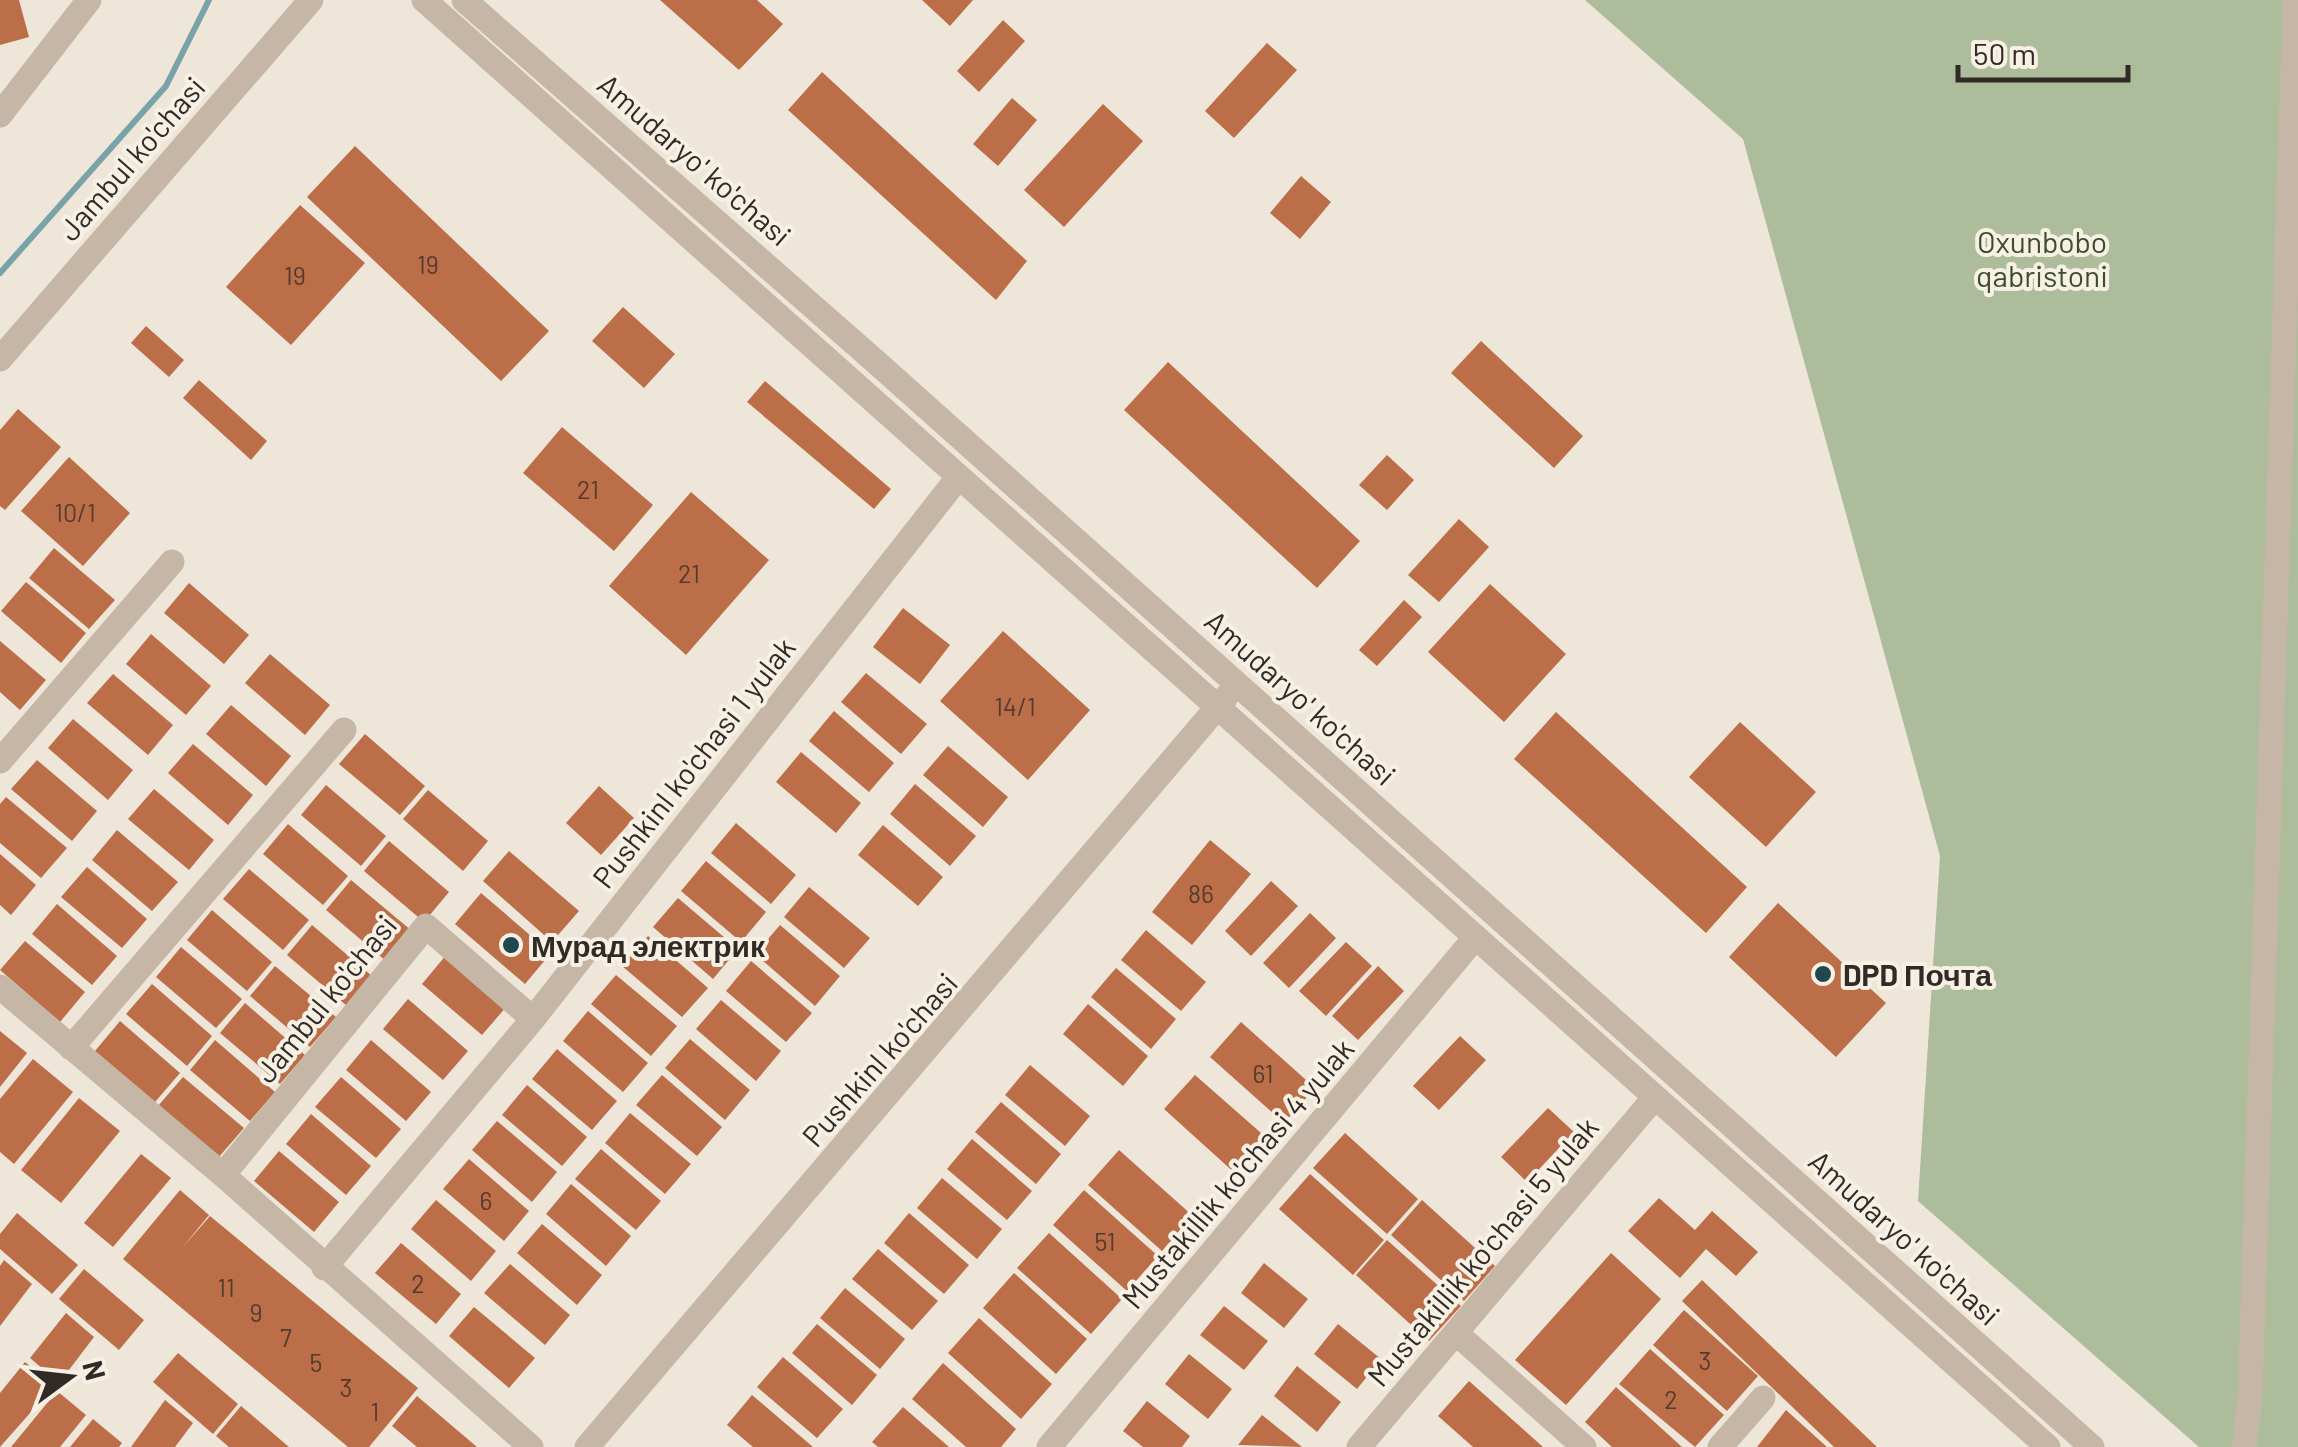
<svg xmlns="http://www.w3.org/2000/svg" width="2298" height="1447" viewBox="0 0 2298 1447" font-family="Barlow,sans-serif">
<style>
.green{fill:#adbc9a}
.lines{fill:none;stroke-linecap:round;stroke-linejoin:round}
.stream{stroke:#7aa3a9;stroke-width:6}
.building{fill:#bc6e49}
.minor{stroke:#c5b6a5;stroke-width:25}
.poi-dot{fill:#1f484f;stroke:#f7f0e4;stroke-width:4}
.labels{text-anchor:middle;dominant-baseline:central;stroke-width:8;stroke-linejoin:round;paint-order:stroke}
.number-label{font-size:25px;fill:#543b2f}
.street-label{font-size:30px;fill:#322a26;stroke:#f7f0e4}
.park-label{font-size:30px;fill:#3e4e2c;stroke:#f7f0e4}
.poi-label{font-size:30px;font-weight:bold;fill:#322a26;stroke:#f7f0e4;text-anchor:start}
</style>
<rect width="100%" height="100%" fill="#eee6d8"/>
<!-- green -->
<path class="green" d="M1585,0h713v1447h-99l-281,-246 22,-345 -197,-717z"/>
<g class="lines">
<!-- stream -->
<path class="stream" d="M0,273l166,-187 43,-86"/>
</g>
<!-- building -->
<path class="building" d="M0,0h19l10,37 -29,8z
M660,0h97l26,24 -44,46z
M922,0h51l-23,26z
M1003,20l22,21 -46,51 -22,-21z
M1267,43l30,27 -63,68 -29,-27z
M822,72l205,189 -31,39 -208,-190z
M1012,98l25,22 -39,46 -25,-22z
M1103,104l40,37 -79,86 -40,-37z
M355,146l194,185 -48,50 -194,-184z
M1301,176l30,26 -31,37 -30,-26z
M300,205l65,58 -74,82 -65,-58z
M623,307l52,47 -31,34 -52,-47z
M146,326l38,34 -15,17 -38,-34z
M1481,341l102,95 -29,32 -103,-95z
M1168,362l192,179 -43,47 -193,-178z
M199,380l68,61 -16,19 -68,-62z
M765,381l126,108 -17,20 -127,-107z
M18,409l43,38 -56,63 -5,-4v-76z
M562,427l91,78 -39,46 -91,-78z
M1387,455l27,25 -27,30 -28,-25z
M69,457l61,56 -47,53 -62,-55z
M691,492l78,68 -83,95 -77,-69z
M1459,519l30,28 -50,55 -31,-27z
M54,548l61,52 -26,29 -60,-51z
M26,582l60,51 -25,30 -60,-52z
M189,583l60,52 -25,29 -60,-51z
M1490,584l76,70 -62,68 -76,-70z
M1404,600l18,17 -45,49 -18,-16z
M903,608l47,37 -30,39 -47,-37z
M1003,631l87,79 -62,70 -88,-79z
M151,634l60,52 -25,29 -60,-51z
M0,641l46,39 -26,30 -20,-18z
M270,654l60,51 -25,30 -60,-52z
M866,673l61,51 -26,30 -60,-52z
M113,674l60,51 -25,30 -61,-52z
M231,705l60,51 -25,30 -60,-52z
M834,711l60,52 -25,29 -60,-51z
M1556,712l191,175 -41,46 -192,-174z
M73,719l60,51 -25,30 -60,-52z
M1740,722l76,70 -50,55 -77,-70z
M365,734l60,52 -25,29 -61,-51z
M193,744l60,51 -25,30 -60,-52z
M948,746l60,51 -25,30 -60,-52z
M801,752l60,51 -25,30 -60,-51z
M37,760l60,51 -25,30 -61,-52z
M915,784l61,52 -26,30 -60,-52z
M326,785l60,51 -25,30 -60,-51z
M599,786l35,32 -33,37 -35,-32z
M154,789l60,51 -25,30 -61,-51z
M428,790l60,51 -25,30 -60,-52z
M6,797l61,51 -26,30 -41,-35v-39z
M736,823l60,52 -25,29 -60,-51z
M288,824l60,52 -25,29 -60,-51z
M883,825l60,52 -25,29 -60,-51z
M117,830l61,52 -26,29 -60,-51z
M1210,840l41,34 -59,71 -40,-33z
M389,841l60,51 -25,30 -60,-51z
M509,851l70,60 -27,31 -69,-61z
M0,854l36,31 -25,30 -11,-10z
M706,861l60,51 -25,30 -60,-51z
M87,867l60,52 -25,29 -61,-51z
M249,869l60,51 -26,30 -60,-51z
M351,880l61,51 -26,30 -60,-51z
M1271,881l27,25 -47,50 -26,-25z
M809,887l61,51 -26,30 -60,-51z
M481,893l70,60 -26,31 -70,-60z
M678,898l60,51 -25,30 -60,-52z
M1778,903l108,100 -50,54 -107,-100z
M57,904l60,52 -25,29 -60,-51z
M212,910l60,52 -25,29 -60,-51z
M1310,913l26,25 -47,50 -26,-25z
M312,925l60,51 -25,30 -60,-51z
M780,925l60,51 -25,30 -60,-52z
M1146,930l60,52 -25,29 -60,-51z
M648,936l60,52 -26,29 -60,-51z
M25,941l60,51 -25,30 -60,-52z
M1346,942l26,24 -46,50 -27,-25z
M181,947l61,52 -26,29 -60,-51z
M447,954l60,52 -25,29 -60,-51z
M751,961l61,52 -26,29 -60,-51z
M275,966l61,51 -26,30 -60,-51z
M1378,966l26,25 -46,49 -26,-24z
M1116,968l60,51 -25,30 -60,-52z
M616,975l61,51 -26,30 -60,-52z
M152,984l60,52 -25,30 -61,-52z
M408,999l60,52 -25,29 -60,-51z
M721,1000l60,51 -25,30 -60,-52z
M245,1003l60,52 -25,29 -60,-51z
M1088,1004l60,52 -25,30 -60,-52z
M588,1011l60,52 -25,29 -60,-51z
M120,1021l60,52 -25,29 -60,-51z
M1241,1022l74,66 -31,35 -74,-66z
M0,1031l27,22 -27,34z
M1460,1036l26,24 -47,50 -26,-24z
M690,1039l60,51 -25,30 -60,-52z
M215,1040l60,52 -25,29 -60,-51z
M371,1040l60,52 -25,29 -60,-51z
M557,1049l60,52 -25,29 -60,-51z
M33,1059l40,33 -59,72 -14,-12v-53z
M1030,1065l60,51 -25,30 -60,-51z
M662,1075l60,52 -25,29 -61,-51z
M1195,1075l74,65 -32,35 -73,-66z
M183,1077l61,51 -26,30 -60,-52z
M341,1077l60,52 -25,29 -61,-51z
M527,1085l60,52 -25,29 -60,-51z
M79,1098l41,33 -59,72 -40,-33z
M1001,1102l60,52 -25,30 -61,-52z
M1548,1108l26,24 -47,50 -26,-25z
M630,1113l61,51 -26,30 -60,-51z
M311,1114l60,52 -25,29 -60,-51z
M497,1121l60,51 -25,30 -60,-52z
M1345,1133l73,66 -31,35 -74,-66z
M972,1139l60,52 -25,29 -60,-51z
M601,1149l60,52 -25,29 -61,-51z
M1119,1150l74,66 -31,35 -74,-66z
M279,1151l60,51 -25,30 -60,-51z
M141,1154l30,24 -58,69 -29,-24z
M469,1159l60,52 -25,30 -61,-52z
M1310,1174l74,66 -31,35 -74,-66z
M942,1178l60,51 -25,30 -60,-51z
M571,1184l60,52 -25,30 -60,-52z
M180,1190l29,25 -27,33 28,-32 208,172 -49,59h-21l-225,-188z
M1084,1190l74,66 -31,35 -74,-66z
M1659,1198l36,32 17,-19 46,41 -22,24 -30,-27 -26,29 -52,-47z
M436,1200l60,51 -25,30 -60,-52z
M1422,1200l73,66 -31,35 -73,-66z
M17,1213l61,52 -26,29 -52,-45v-15z
M909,1213l60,52 -25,29 -60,-51z
M542,1224l60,51 -25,30 -60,-52z
M1049,1233l73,66 -31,35 -74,-66z
M1387,1240l74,66 -32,35 -73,-66z
M401,1243l60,51 -25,30 -61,-51z
M878,1249l60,52 -26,29 -60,-51z
M1611,1253l50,46 -95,106 -51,-45z
M4,1260l28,24 -32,42v-60z
M1264,1263l44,36 -24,29 -43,-35z
M510,1264l60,51 -25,30 -61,-52z
M84,1269l60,51 -25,30 -60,-51z
M1014,1273l73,66 -31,35 -73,-66z
M1702,1280l175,167h-43l-152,-146z
M845,1288l60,51 -25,30 -60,-51z
M1224,1306l44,35 -24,29 -44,-35z
M474,1307l61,51 -26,30 -60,-52z
M1684,1310l74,66 -31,35 -74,-66z
M66,1313l28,24 -35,46 -29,-25z
M979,1318l73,66 -31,35 -73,-66z
M817,1324l60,51 -25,30 -60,-52z
M1338,1324l43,35 -24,30 -43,-35z
M1650,1349l74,66 -29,32 -76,-63z
M178,1353l60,51 -25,30 -60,-52z
M1189,1354l43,35 -24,30 -43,-35z
M783,1357l60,52 -26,29 -60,-51z
M25,1362l29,24 -54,61v-54z
M943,1363l73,66 -15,18h-35l-54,-48z
M1297,1366l44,36 -24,30 -43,-36z
M1469,1381l74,66h-70l-35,-31z
M1616,1387l66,60h-70l-27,-25z
M57,1391l29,24 -26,32h-49z
M752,1395l61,52h-60l-26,-22z
M417,1396l60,51h-60l-25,-21z
M165,1400l28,23 -18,24h-44z
M1147,1401l43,35 -8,11h-39l-20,-16z
M241,1406l48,41h-60l-13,-11z
M903,1407l46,40h-71l-6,-5z
M1786,1410l41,37h-70z
M1262,1415l40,32 -64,-2z
M93,1419l29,24 -3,4h-49z"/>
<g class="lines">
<!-- minor -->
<path class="minor" d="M424,0l1624,1447
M464,0l412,362 1216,1085
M0,115l89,-115
M0,359l311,-359
M0,761l172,-199
M0,987l223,188 308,272
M71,1048l273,-318
M223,1175l203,-249 107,93
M324,1268l209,-249 424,-540
M1456,1333l128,114
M587,1447l639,-750
M1049,1447l425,-508
M1359,1447l296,-350
M1720,1447l43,-49
M2244,1447l6,-49 45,-1398"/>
</g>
<!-- markers -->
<g class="poi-dot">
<circle cx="511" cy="945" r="10"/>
<circle cx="1823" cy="974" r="10"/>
</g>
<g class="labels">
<!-- number labels -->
<g class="number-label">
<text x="428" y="264">19</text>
<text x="295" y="275">19</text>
<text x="588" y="489">21</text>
<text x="75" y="512">10/1</text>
<text x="689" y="573">21</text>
<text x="1015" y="706">14/1</text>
<text x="1201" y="893">86</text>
<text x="1263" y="1073">61</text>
<text x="486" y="1200">6</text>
<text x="1105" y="1241">51</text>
<text x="418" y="1283">2</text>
<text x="226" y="1287">11</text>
<text x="256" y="1312">9</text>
<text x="286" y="1337">7</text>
<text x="1705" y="1360">3</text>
<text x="316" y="1362">5</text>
<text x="346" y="1387">3</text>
<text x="1671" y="1399">2</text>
<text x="375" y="1411">1</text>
</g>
<!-- street labels -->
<g class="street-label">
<text transform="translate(131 158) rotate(-49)">Jambul ko'chasi</text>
<text transform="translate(695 159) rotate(41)">Amudaryo' ko'chasi</text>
<text transform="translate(1301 697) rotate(42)">Amudaryo' ko'chasi</text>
<text transform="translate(693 762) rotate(-52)">Pushkinl ko'chasi 1 yulak</text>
<text transform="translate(325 998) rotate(-51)">Jambul ko'chasi</text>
<text transform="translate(879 1059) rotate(-49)">Pushkinl ko'chasi</text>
<text transform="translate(1237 1173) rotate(-50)">Mustakillik ko'chasi 4 yulak</text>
<text transform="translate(1905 1237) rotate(42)">Amudaryo' ko'chasi</text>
<text transform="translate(1482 1251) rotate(-50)">Mustakillik ko'chasi 5 yulak</text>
</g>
<!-- park labels -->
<g class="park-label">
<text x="2042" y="241">Oxunbobo<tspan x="2042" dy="34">qabristoni</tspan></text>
</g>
<!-- poi labels -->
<g class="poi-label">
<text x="531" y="945">Мурад электрик</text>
<text x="1843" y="974">DPD Почта</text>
</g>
</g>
<!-- north arrow -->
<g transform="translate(70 1377) rotate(75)" stroke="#f7f0e4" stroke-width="8" paint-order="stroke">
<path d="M0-8L18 38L0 25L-18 38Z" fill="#322a26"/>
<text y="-15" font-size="28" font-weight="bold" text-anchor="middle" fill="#322a26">N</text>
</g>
<!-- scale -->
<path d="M1958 65v15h170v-15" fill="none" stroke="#322a26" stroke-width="5"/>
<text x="1973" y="65" font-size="30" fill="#322a26" stroke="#f7f0e4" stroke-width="8" paint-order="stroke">50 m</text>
</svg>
